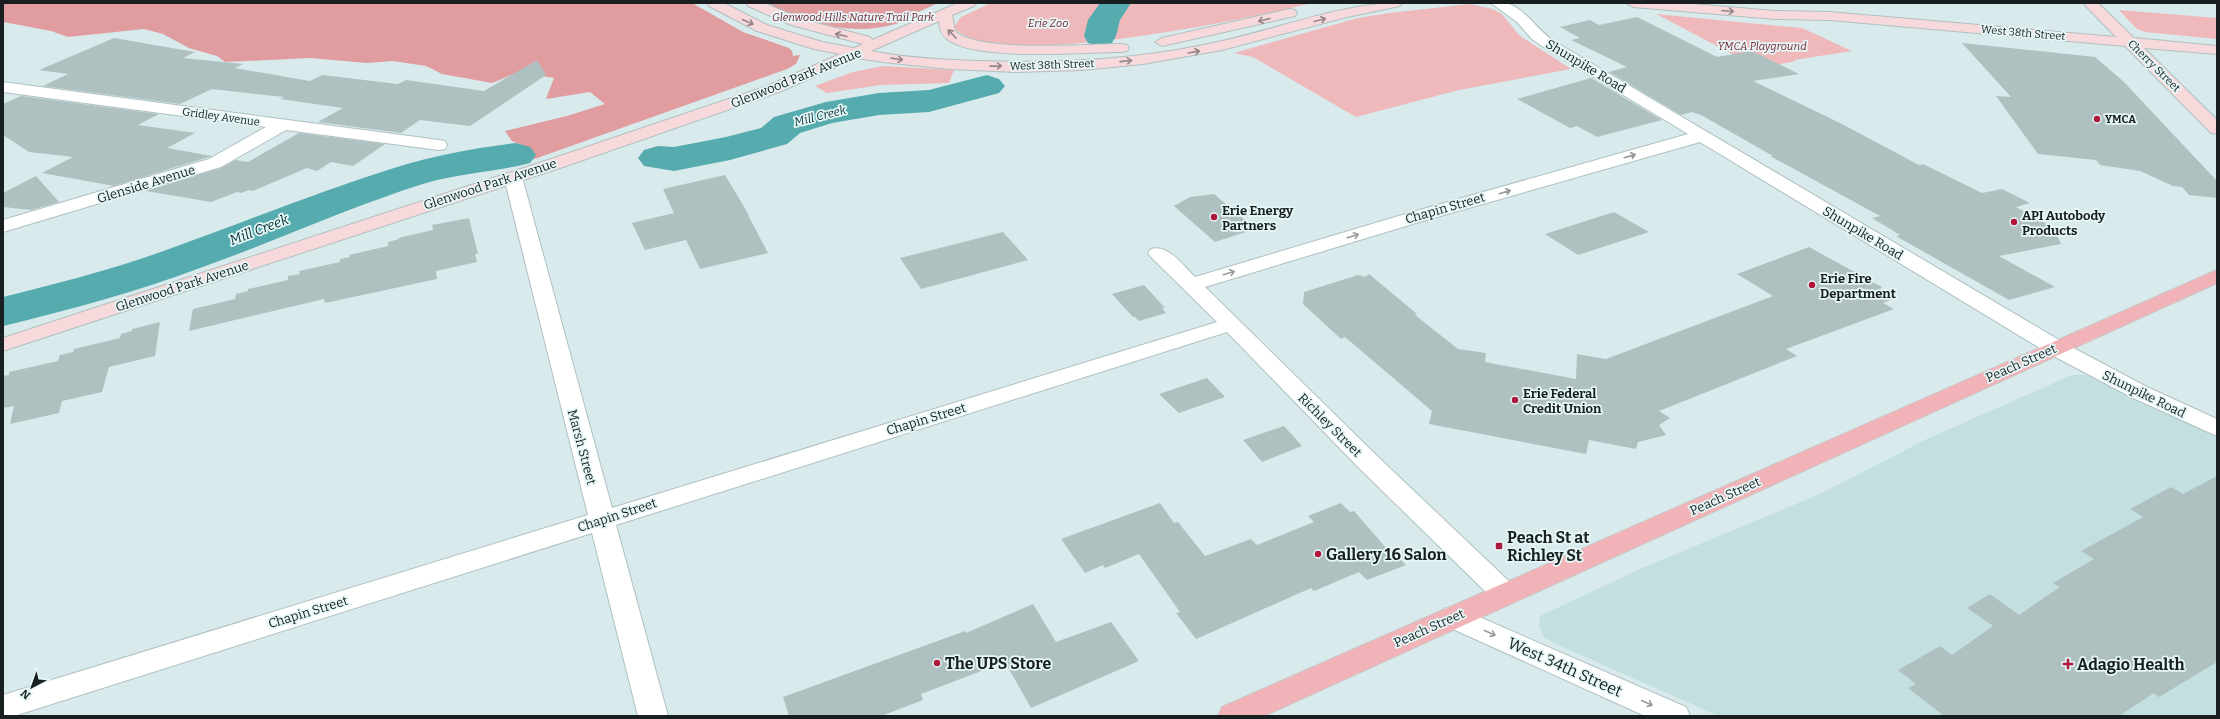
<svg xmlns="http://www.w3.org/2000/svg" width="2220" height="719" viewBox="0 0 2220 719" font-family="Bitter,serif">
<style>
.built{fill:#c4dfe0}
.green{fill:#efb9bb}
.forest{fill:#e19c9f}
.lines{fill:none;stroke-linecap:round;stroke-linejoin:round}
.river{fill:#56abaf;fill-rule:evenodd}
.building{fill:#afc0c0}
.street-casing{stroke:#afc0c1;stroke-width:2}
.secondary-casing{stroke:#afc0c1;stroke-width:2}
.primary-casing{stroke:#c8c9c9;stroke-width:2}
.street{fill:#fff;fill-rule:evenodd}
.secondary{fill:#f8d9db;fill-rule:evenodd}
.primary{fill:#f1b3b7;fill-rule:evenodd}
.oneway{stroke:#948587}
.oneway2{stroke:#989a9b}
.poi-dot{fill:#ae193b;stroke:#e6f7f8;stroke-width:1.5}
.labels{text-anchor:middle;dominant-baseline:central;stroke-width:3.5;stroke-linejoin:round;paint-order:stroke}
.far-park-label{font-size:11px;font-style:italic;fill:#772631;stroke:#e6f7f8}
.far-street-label{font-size:11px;fill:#191f20;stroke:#e6f7f8}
.far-poi-label{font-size:11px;font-weight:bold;fill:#191f20;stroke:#e6f7f8;text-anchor:start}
.far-water-label{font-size:12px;font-style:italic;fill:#043032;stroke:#e6f7f8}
.street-label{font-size:13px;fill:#191f20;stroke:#e6f7f8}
.poi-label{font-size:13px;font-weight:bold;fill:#191f20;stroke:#e6f7f8;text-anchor:start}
.water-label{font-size:14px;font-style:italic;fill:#043032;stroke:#e6f7f8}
.near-poi-label{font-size:16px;font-weight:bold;fill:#191f20;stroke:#e6f7f8;text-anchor:start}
.near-street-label{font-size:16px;fill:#191f20;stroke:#e6f7f8}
</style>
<rect width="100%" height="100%" fill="#d8eaeb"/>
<!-- built -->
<path class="built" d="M2072,375h15l130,62v279h-498l-152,-67 -22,-11 -6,-11 1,-11 100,-47 180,-75 107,-55z"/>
<!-- green -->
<path class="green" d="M991,3h321c-58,15 -321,71 -358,24l7,-10z
M1470,4l22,5 10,5 18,22 51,33 -112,21 -103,27 -103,-60 -19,-4 124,-35 31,-5z
M2119,10l98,8v21l-72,-7 -8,-3z
M1656,14l146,14 50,23 -58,9 2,1 -37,7z
M883,66l71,4 -5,13 -69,2 -53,8 -12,-7 38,-14z"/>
<!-- forest -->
<path class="forest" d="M3,3h689l51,29 46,16 3,3 1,5 7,-1 -4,9 -9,5 -275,98 -3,-5 16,-16 -13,-5 -7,-10 62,-15 38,-12 -15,-12 -44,7 8,-21 -36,-6 -26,11 -50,-9 -16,-8 -33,-5 -26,2 -57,-5 -85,4 -8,-6 -28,-8 -26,-14 -19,-5 -76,8 -17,-6 -48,-9z
M768,3h170l-41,19 2,1c-45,14 -91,2 -131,-20z"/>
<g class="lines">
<!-- river -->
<path class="river" d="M1100,3h31l-11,17 -4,16 -4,7 -12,3 -12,-3 -4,-7 4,-16z
M987,75l12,4 6,7 -6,7 -70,19 -50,3 -47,8 -32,10 -13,11 -57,16 -56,11 -30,-5 -6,-8 6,-8 14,-4 16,1 52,-10 35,-9 13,-11 52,-15 53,-9 50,-3z
M516,143l14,4 6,8 -6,8c-34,9 -70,10 -104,20 -77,24 -150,58 -226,85 -64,24 -131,42 -197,58v-29c56,-14 112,-28 166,-48 76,-27 151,-58 228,-82 39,-12 79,-19 119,-24z"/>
</g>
<!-- building -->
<path class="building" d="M1637,17l80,40 35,-6 47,23 -46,7 89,43 77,41 4,-1 59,29 20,-4 28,14 -14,4 38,21 7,16 -62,12 56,31 -46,13 -113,-64 4,-1 -28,-17 8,-2 -110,-60h3l-72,-41 -9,-3 -11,3 -72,-43 18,-5 -56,-27 9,-2 -20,-11 30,-7 9,5z
M114,38l81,14 -12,6 60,6 -8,4 75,13 12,-6 76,9 8,-4 78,11 53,-31 9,15 -76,51 -50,-6 -19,13 -83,-11 25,-14 -63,-9 4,-2 -72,-8 -32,15 -137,-18 25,-12 -29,-4z
M1962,43l133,14 29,25 93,99v17l-28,-3 -7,-8 -9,-1 -33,-15 -40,-6 -4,-5 -58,-6 -42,-58 15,1z
M1591,78l71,42 -65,17 -20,-11 -7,2 -53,-29z
M21,96l138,18 -21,11 57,8 -28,15 45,8 -98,30 -72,-13 31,-16 -44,-5 -26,-17v-31z
M299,133l86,11 -32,22 -22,-4 -14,9 -10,-3 -54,23 -4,-1 -8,3 -4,-1 -26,10 -65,-11 75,-23 15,-8 12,2z
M725,175l24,40h-1l20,38 -68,16 -14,-29 -41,10 -13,-27 42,-10 -11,-24z
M36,176l23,26 -28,8 -28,-3v-14z
M1214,194l41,35 -40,13 -41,-36 16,-9z
M1614,212l35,20 -71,23 -33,-21z
M469,218l9,36h-3l2,8 -41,9 1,8 -112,24 -1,-4 -135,32 4,-22 42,-10 1,-5 12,-3v-2l40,-9v-4l12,-2 -1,-3 41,-9v-3l10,-2 -1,-2 39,-9v-4l11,-3 -1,-1 35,-8 -1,-5z
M1003,232l25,28 -107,29 -21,-31z
M1809,247l73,40 -2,2 15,9 -12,5 11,6 -108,40 11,7 -138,55 11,7 -11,7 7,10 -28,7 -2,7 -47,-9 -3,14 -157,-30 3,-13 -87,-74 -4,2 -38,-35 1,-12 54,-17 7,2 4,-3 48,40 -2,1 43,34 28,4 -1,9 91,17 1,-25 29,5 167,-63 -36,-22z
M1144,285l21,23h-3l4,5 -27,8 -4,-4h-2l-21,-23z
M160,322l-5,34 -46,11 -7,25 -40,9 -3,12 -49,11 4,-18 -11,2v-32l6,-1v-3l49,-11 2,-6 13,-3 1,-3 46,-11 1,-4 11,-3v-2z
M1207,378l18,19 -46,16 -20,-19z
M1284,426l18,20 -40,16 -19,-22z
M2217,476v186l-58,35 -5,-4 -35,23h-175l-36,-28 8,-4 -18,-14 42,-24 12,9 41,-29 -26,-18 23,-14 29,21 41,-28 -7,-4 41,-24 -13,-8 62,-34 -13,-8 41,-22 12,7z
M1160,503l14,20 4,-1 27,34 46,-17 6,6 57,-23 -6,-6 33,-13 9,9 4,-1 33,38 2,-1 17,17 -39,15 -8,-8 -45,19 -3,-3 -115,51 -20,-26 4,-1 -41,-58 -34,14 -2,-3 -18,8 -24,-34z
M1033,604l23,38 55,-20 28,39 -108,47 -26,-46 -84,32 2,6 -42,16h-92l-6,-19 182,-66 1,2z"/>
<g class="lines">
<defs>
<path id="street" d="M1491,3c5,0 12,-1 16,0 18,6 30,26 45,37l512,303 83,44 70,32v17l-86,-39 -83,-44 -348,-211 -284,81 -211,64 170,167 140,133 4,7 -4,7 -10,3 -10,-3 -138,-135 -130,-134 -611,193 52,191h-30l-46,-183 -578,183h-11v-21l585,-180 -84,-338 3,-4h12l3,4 90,331 605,-186 -66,-65 -3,-4 3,-4c18,-5 32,17 44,28l207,-62 286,-81 -146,-88 -10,-7 -15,-17z
M3,82l436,58 6,1 2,4 -2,4 -6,1 -153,-20 -65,37 -218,65v-12l206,-61 57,-32 -263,-35z
M1454,606l232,101 4,9h-45l-201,-91 -4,-8 4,-8z"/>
<path id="secondary" d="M707,3h17l43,22 55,17 32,6 9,-4 -72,-19 -43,-19 -2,-3h18l37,16 69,18 2,3 86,-37h18l-2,3 -22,9 3,16c23,22 133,13 167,13l5,1 2,3 -2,3 -5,1c-36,0 -151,10 -176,-14 -5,-4 -7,-10 -7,-17l-68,30c36,7 74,9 111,10 80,3 162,-2 240,-20 60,-13 119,-38 180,-38l-2,3 -53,11 -125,33 -79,14 -61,6 -66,2 -67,-3 -66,-7 -26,-4 -78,34 -213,74 -563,185v-13l551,-180 213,-72 73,-32 -26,-5 -57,-18 -48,-25z
M1626,3h55l94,8 54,1 287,25 -33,-34h15l36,35 83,8v8l-73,-6 73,72v14l-6,-1 -86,-87 -296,-26 -54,-1 -142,-12z
M1290,9l5,1 2,3 -2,3 -133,30 -7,-4 7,-4z"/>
<path id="primary" d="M2217,270v13l-953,433h-46l4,-9z"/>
</defs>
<!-- street casing -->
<use href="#street" class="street-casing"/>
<!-- secondary casing -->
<use href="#secondary" class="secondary-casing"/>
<!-- primary casing -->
<use href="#primary" class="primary-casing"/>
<!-- street -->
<use href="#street" class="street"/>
<!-- secondary -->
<use href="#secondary" class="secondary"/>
<!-- primary -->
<use href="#primary" class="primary"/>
</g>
<!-- one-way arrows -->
<defs><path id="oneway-shaft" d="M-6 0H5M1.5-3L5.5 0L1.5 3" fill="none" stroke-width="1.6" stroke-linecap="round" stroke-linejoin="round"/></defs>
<g class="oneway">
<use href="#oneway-shaft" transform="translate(1728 11) rotate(5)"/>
<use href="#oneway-shaft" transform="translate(1264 20) rotate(166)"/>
<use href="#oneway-shaft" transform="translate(1320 20) rotate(-15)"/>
<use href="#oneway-shaft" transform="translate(748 22) rotate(25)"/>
<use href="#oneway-shaft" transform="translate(952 34) rotate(-134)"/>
<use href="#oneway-shaft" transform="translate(841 35) rotate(-166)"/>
<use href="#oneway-shaft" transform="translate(1194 52) rotate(-10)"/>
<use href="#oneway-shaft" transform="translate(897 59) rotate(8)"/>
<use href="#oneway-shaft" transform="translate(1126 61) rotate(-6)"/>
<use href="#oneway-shaft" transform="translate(996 66) rotate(-1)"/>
</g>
<g class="oneway2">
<use href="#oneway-shaft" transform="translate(1630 156) rotate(-16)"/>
<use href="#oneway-shaft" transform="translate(1505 192) rotate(-16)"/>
<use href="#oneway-shaft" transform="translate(1353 236) rotate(-17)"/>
<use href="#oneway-shaft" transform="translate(1229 273) rotate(-17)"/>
<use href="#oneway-shaft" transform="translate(1490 633) rotate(24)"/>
<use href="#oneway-shaft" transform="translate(1647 703) rotate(24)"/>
</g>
<!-- markers -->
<g class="poi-dot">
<circle cx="2097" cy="119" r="4"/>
<circle cx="1214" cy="217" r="4"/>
<circle cx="2014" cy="222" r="4"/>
<circle cx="1812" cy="285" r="4"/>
<circle cx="1515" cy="400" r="4"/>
<rect x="1495" y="542" width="8" height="8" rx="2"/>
<circle cx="1318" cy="554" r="4"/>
<circle cx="937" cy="663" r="4"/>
<path d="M2066 658h4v4h4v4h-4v4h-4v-4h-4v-4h4z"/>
</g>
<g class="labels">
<!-- far-park labels -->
<g class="far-park-label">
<text x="853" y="17">Glenwood Hills Nature Trail Park</text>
<text x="1048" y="23">Erie Zoo</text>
<text x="1762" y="46">YMCA Playground</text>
</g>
<!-- far-street labels -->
<g class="far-street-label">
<text transform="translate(2023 33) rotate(5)">West 38th Street</text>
<text transform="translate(1052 65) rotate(-2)">West 38th Street</text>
<text transform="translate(2154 66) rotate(45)">Cherry Street</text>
<text transform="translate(221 117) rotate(8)">Gridley Avenue</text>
</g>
<!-- far-poi labels -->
<g class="far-poi-label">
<text x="2105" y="119">YMCA</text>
</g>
<!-- far-water labels -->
<g class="far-water-label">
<text transform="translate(820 116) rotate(-14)">Mill Creek</text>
</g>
<!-- street labels -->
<g class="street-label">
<text transform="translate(1586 66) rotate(31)">Shunpike Road</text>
<text transform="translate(796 78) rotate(-22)">Glenwood Park Avenue</text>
<text transform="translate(146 184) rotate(-17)">Glenside Avenue</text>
<text transform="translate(490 184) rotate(-18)">Glenwood Park Avenue</text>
<text transform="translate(1445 208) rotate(-16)">Chapin Street</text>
<text transform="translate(1863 233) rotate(31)">Shunpike Road</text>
<text transform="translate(182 286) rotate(-18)">Glenwood Park Avenue</text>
<text transform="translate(2021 363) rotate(-24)">Peach Street</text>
<text transform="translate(2144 394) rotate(26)">Shunpike Road</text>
<text transform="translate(926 419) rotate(-17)">Chapin Street</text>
<text transform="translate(1330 425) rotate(45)">Richley Street</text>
<text transform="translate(582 447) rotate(75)">Marsh Street</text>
<text transform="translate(1725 496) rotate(-24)">Peach Street</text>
<text transform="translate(617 515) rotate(-18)">Chapin Street</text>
<text transform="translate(308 612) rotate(-17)">Chapin Street</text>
<text transform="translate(1429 628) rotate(-24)">Peach Street</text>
</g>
<!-- poi labels -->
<g class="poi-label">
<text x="1222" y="210">Erie Energy<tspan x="1222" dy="15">Partners</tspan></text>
<text x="2022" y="215">API Autobody<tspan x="2022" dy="15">Products</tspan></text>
<text x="1820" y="278">Erie Fire<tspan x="1820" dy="15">Department</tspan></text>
<text x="1523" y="393">Erie Federal<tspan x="1523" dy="15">Credit Union</tspan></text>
</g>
<!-- water labels -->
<g class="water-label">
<text transform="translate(259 230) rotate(-21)">Mill Creek</text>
</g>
<!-- near-poi labels -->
<g class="near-poi-label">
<text x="1507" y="537">Peach St at<tspan x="1507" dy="18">Richley St</tspan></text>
<text x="1326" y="554">Gallery 16 Salon</text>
<text x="945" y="663">The UPS Store</text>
<text x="2077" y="664">Adagio Health</text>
</g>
<!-- near-street labels -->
<g class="near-street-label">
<text transform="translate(1565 667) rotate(24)">West 34th Street</text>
</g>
</g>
<!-- border -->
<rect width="2220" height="719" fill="none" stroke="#191f20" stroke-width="8"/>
<!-- north arrow -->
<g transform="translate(32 687) rotate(221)" stroke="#e6f7f8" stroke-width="3" paint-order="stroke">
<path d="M0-3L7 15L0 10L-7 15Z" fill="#191f20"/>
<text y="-6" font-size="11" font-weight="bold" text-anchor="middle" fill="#191f20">N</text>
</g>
</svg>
